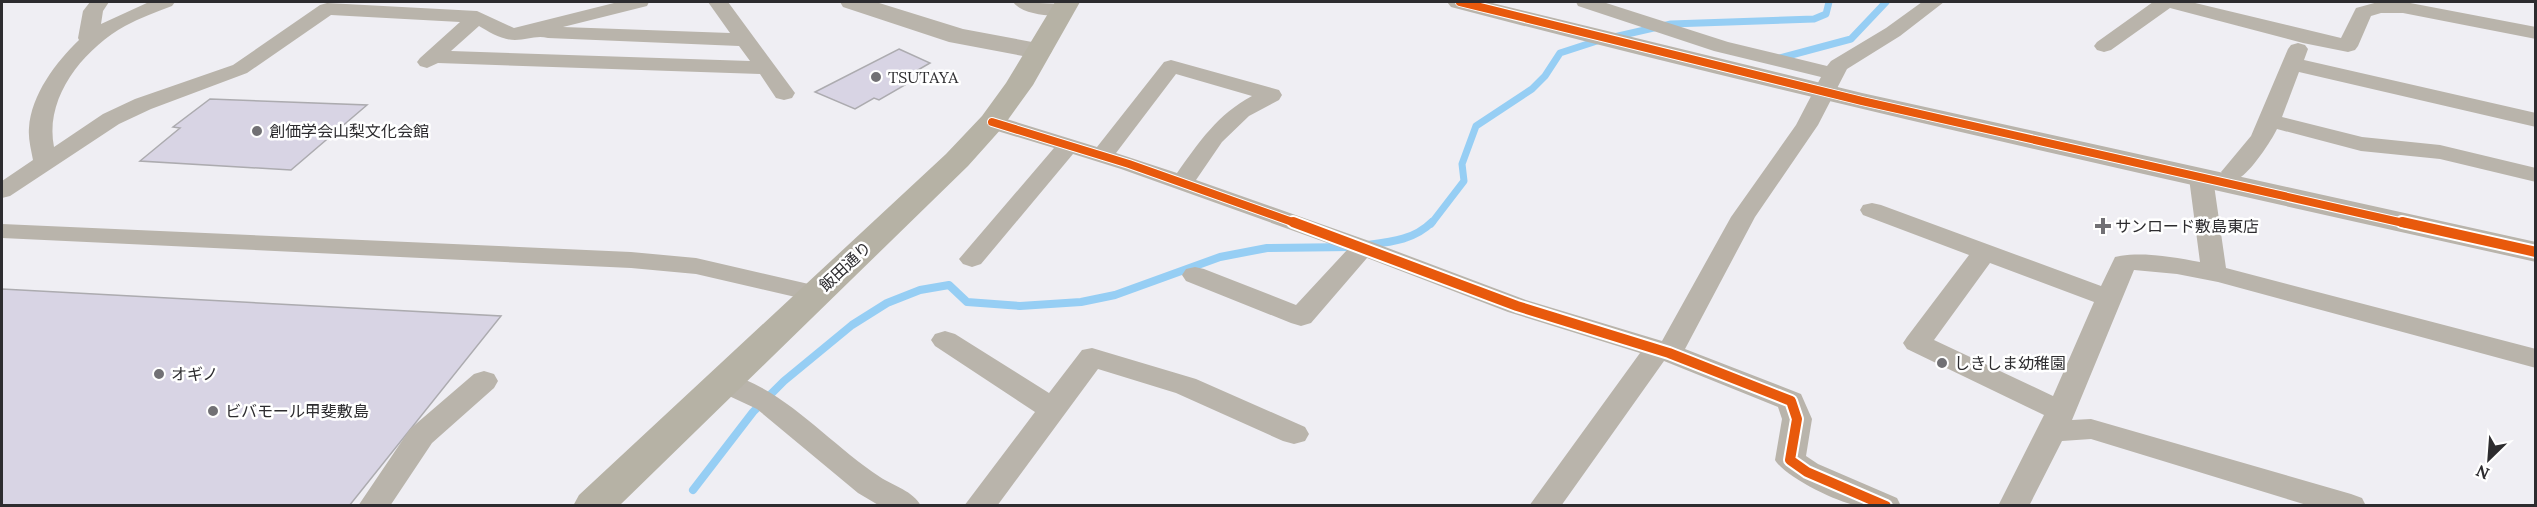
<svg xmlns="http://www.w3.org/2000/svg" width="2537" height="507" viewBox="0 0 2537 507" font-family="Lora,'Noto Sans JP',serif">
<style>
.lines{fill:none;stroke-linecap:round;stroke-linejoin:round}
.stream-far1{stroke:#96cef4;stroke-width:7}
.stream{stroke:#96cef4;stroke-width:8}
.building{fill:#d8d4e4;stroke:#acabaf;stroke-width:1.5}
.minor{fill:#b9b4ab;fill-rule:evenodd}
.tertiary{fill:#b9b4ab;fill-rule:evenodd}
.secondary{fill:#b6b2a5;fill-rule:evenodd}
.cycleway-far1-casing{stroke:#fff;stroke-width:10}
.cycleway-casing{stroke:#fff;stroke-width:14}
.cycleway-far1{stroke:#e8590c;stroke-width:8}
.cycleway{stroke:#e8590c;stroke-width:10}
.poi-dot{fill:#717074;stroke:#fff;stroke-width:2}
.labels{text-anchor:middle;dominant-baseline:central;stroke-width:5;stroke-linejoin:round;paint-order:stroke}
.poi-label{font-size:16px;fill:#2d2c2f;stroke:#fff;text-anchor:start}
.street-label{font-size:16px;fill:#2d2c2f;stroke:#fff}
</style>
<rect width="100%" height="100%" fill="#efeef3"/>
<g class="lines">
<!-- stream-far1 -->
<path class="stream-far1" d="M1614,37l57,-13 143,-5 12,-5 3,-12
M1780,58l71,-19 35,-37
M1431,224l33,-43 -2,-17 14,-38 56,-37 13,-13 15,-23 40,-13"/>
<!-- stream -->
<path class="stream" d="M1366,245c25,-3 48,-5 66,-23
M693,490l60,-78 31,-31 68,-56 35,-22 33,-13 29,-5 18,17 53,4 61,-4 34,-7 105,-38 47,-9 84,-1"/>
</g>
<!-- building -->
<path class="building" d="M899,49l31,14 -33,19 8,3 -26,15 -5,-2 -19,11 -40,-17z
M210,99l157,6 -76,65 -151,-9 40,-33 -7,-1z
M2,289l499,27 -152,190h-347z"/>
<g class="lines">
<!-- minor -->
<path class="minor" d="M90,2h19l-6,9 -2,13 48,-22h26l-3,4c-16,6 -32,12 -47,20 -41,23 -81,71 -71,121l49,-33 32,-15 98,-34 87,-60 7,-2 150,8 37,17 104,-26h31l-2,4 -84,21 167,6 -22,-31h20l67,91 -3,5 -8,2 -8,-2 -16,-24 -322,-11 -11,5 -7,-2 -3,-4 3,-4 40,-36 -129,-7 -84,58 -96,36 -32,15 -109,72 -8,2v-17l31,-21c-2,-11 -5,-22 -4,-32 2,-33 27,-66 50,-88l-1,-2 5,-27zM479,26c10,6 23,14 36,14 12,0 21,-5 33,-2l191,8 11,15 -299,-10z
M1013,2l49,2 7,2 3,4 -3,4c-14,4 -47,1 -56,-12z
M1576,2h27l125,40 99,24 4,-5 55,-33 36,-26h22l-44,34 -53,33 -29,56 -63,92 -70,132 116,45 11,25 -6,37 12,8 79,34 4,8c-14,0 -32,1 -46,-1 -19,-3 -71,-29 -80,-45l7,-41 -4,-12 -114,-46 -103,145h-32l111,-153 -132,-41 -141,-54 -56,65 -10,3 -10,-3 -105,-42 -4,-6 4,-6 9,-2 9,2 92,36 51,-55 -226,-81 -48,-15 -92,110 -9,3 -9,-3 -4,-5 95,-111 -70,-21 -3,-5 3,-5 8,-2 8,2 97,30 67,-85 7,-2 108,30 3,5 -3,5 -30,16 -27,26 -26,38 176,62 154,58 136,41 69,-124 65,-92 25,-48 -107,-26 -136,-45zM1176,74l76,22c-34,18 -53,46 -75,77l-61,-20z
M2153,2h38l150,36 15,-30 22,-6h27l131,25v12l-133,-26h-22l-10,3 -13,30 -3,4 -7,2 -45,-9 -133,-35 -59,42 -7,2 -7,-2 -3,-4 3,-4z
M2298,43l7,2 3,4 -4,11 232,53v14l-237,-55 -17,45 80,20 78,8 96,23v14l-96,-23 -79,-8 -84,-22c-5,11 -27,44 -38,49 -5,2 -9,0 -14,-1l-4,-5 30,-36 37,-87 3,-4z
M2201,171l8,2 4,5 13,90 310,81v19l-318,-86 -41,-8 -43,-4 -62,150 19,-1 260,75 11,4 4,8h-56l-219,-67 -29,2 -33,65h-31l46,-91 -137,-66 -4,-6 4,-6 62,-82 -106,-40 -3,-5 3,-5 9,-2 9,2 220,81 14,-29c27,-6 57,0 85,5l-11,-84 4,-5zM1990,263l104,39 -41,94 -119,-56z
M2,224l629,28 65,6 130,30 4,6 -4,6 -9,2 -121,-28 -65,-6 -629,-30z
M945,331l10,3 94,59 33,-43 10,-2 104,31 109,48 4,7 -4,7 -11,3 -11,-3 -107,-48 -78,-24 -101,137h-33l71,-94 -100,-66 -4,-6 4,-6z
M484,371l10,3 4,7 -4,7 -62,55 -42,63h-32l52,-77 64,-55z
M724,372c63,18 103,70 156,105 14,9 33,14 41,29h-41l-22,-13 -101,-84 -43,-20 -4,-7 4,-7z"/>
<!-- tertiary -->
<path class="tertiary" d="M840,2h36l87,27 85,16 4,6 -4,6 -9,2 -90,-17 -106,-35z
M1447,2h41l374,91 674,149v20c-363,-81 -725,-161 -1085,-255z"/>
<!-- secondary -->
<path class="secondary" d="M1055,2h25l-47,83 -31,43 -34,38 -349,340h-46l6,-11 367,-341 36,-38 24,-33z"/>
<defs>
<path id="cycleway-far1" d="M1460,2l402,99 546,123
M992,122l137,42 169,60"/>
<path id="cycleway" d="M1293,222l224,84 152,47 122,48 6,18 -7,41 17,12 79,34
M2402,222l134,30"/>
</defs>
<!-- cycleway-far1 casing -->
<use href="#cycleway-far1" class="cycleway-far1-casing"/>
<!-- cycleway casing -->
<use href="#cycleway" class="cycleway-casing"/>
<!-- cycleway-far1 -->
<use href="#cycleway-far1" class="cycleway-far1"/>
<!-- cycleway -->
<use href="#cycleway" class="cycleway"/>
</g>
<!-- markers -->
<g class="poi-dot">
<circle cx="876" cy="77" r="6"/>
<circle cx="257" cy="131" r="6"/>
<path d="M2100 217h6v6h6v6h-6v6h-6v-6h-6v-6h6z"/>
<circle cx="1942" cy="363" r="6"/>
<circle cx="159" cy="374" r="6"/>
<circle cx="213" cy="411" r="6"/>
</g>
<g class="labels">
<!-- poi labels -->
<g class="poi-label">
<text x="888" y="77">TSUTAYA</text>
<text x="269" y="131">創価学会山梨文化会館</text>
<text x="2115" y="226">サンロード敷島東店</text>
<text x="1954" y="363">しきしま幼稚園</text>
<text x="171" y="374">オギノ</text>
<text x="225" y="411">ビバモール甲斐敷島</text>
</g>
<!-- street labels -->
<g class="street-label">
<text transform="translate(845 266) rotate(-43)">飯田通り</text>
</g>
</g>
<!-- border -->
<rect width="2537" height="507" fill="none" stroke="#2d2c2f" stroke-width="6"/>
<!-- north arrow -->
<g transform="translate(2489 459) rotate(205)" stroke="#ffffff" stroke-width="4.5" paint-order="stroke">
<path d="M0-4.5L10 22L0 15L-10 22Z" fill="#2d2c2f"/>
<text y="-9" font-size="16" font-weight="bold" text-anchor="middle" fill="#2d2c2f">N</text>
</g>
</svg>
